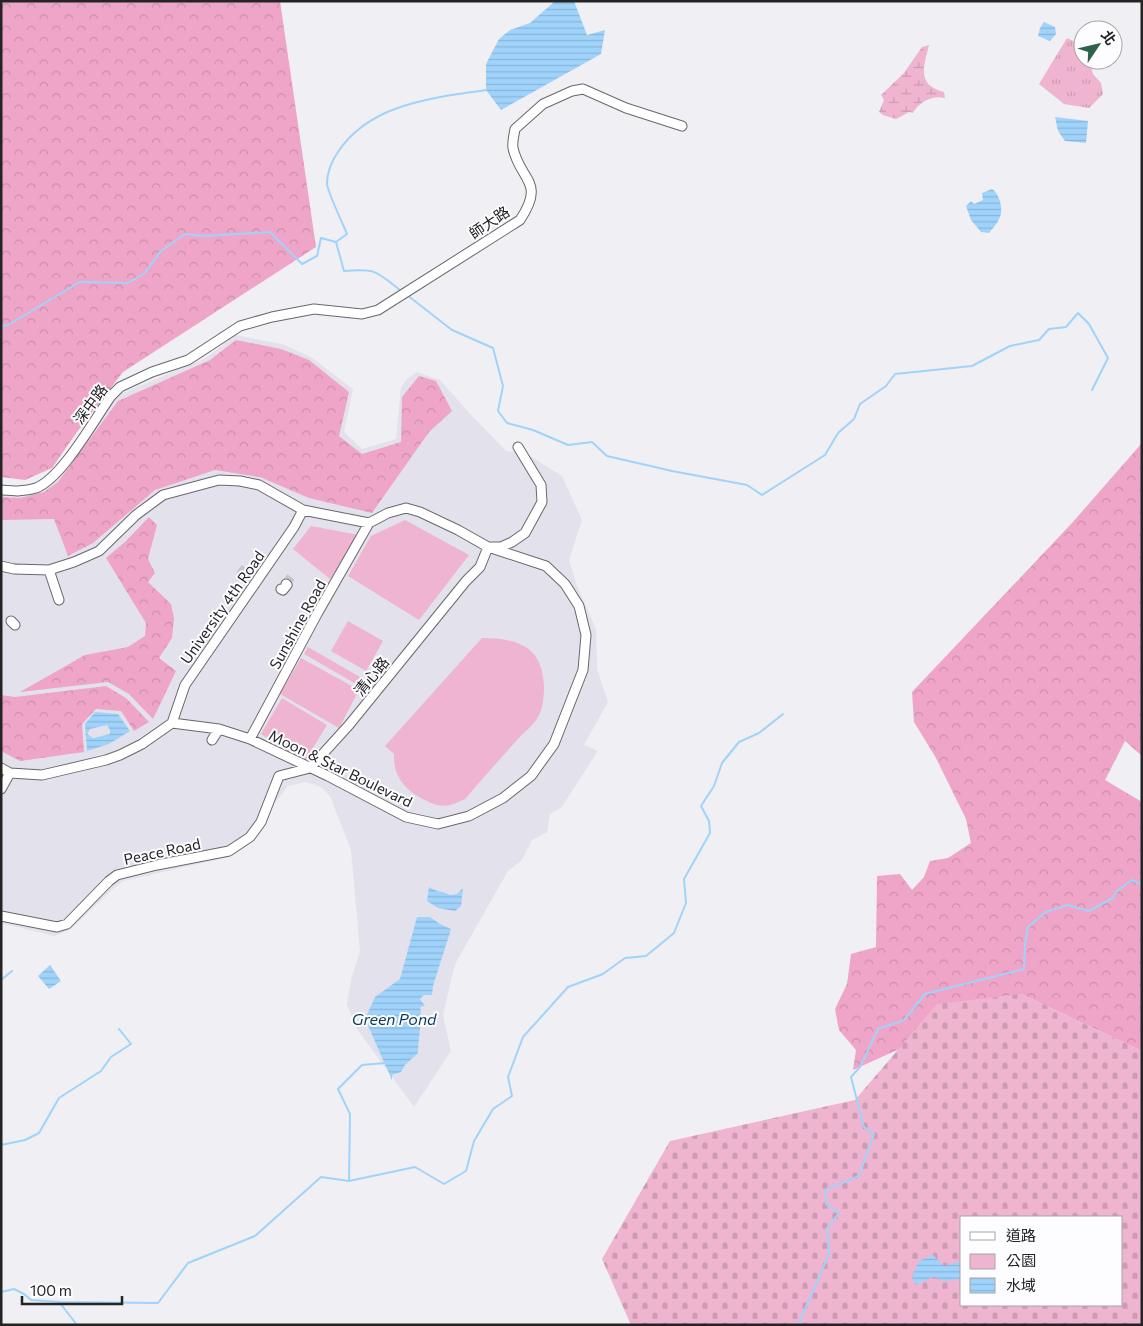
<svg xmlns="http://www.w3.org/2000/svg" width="1143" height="1326" viewBox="0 0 1143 1326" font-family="Commissioner,'Noto Sans TC',sans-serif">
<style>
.built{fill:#e3e1ec}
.green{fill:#efb4cf}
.forest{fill:url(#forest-crowns)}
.wetland{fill:url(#wetland-marsh)}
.cemetery{fill:url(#cemetery-stones);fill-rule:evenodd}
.park{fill:url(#park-tufts)}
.water{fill:url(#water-rules);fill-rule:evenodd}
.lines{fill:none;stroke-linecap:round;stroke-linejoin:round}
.stream{stroke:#a0d3fb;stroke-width:2}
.minor-tunnel{stroke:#c7c6ca;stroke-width:9;stroke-dasharray:9 4.5;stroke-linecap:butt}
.minor-casing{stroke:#68686b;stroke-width:11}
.minor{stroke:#fff;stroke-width:9}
.labels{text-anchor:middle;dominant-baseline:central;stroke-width:4;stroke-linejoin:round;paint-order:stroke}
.street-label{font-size:15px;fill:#242425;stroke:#fdfcff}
.water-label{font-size:16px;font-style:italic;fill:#093c5c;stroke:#fdfcff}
</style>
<defs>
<pattern id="forest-crowns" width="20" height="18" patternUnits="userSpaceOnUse" patternTransform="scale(1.25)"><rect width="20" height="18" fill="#efa5c7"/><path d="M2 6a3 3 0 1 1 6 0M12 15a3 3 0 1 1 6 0" fill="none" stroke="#cd8eab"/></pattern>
<pattern id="wetland-marsh" width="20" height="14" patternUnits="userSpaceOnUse" patternTransform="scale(1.25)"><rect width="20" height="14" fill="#efb4cf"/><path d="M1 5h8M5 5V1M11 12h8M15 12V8" fill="none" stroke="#cd9bb2"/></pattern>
<pattern id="cemetery-stones" width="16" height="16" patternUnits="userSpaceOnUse" patternTransform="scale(1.25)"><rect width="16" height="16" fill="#efb4cf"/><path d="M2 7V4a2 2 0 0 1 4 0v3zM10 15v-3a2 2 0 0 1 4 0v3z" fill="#cd9bb2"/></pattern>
<pattern id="park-tufts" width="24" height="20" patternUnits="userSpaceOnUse" patternTransform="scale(1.25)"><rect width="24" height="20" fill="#efb4cf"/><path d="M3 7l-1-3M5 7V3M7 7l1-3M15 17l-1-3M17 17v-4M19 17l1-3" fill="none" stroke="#cd9bb2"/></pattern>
<pattern id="water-rules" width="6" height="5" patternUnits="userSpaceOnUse" patternTransform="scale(1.25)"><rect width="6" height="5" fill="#a0d3fb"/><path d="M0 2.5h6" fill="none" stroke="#8ab5d7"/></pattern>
</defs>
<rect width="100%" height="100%" fill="#f0eff3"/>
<!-- built -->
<path class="built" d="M235,335l47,9 29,13 42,32 -9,43 18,17 34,-10 5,-52 6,-8 10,-7 23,8 33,37 33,34 15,1 12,6 29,18 20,44 -13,40 8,26 19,43 1,40 11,33 -24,43 14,6 -37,57 -11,6 -3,18 -15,8 -10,20 -14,11 -53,93 -12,51 8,36 -37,56 -57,-78 -10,-24 4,-25 9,-29 -9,-101 -21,-54 -9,-9 -15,-5 -18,4 -13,17 -18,33 -28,21 -106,24 -10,8 -43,41 -16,6 -53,-13v-430l17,3 17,-3 20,-14 61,-83 90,-38z"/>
<!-- green -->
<path class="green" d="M405,520l64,35 -50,65 -71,-44 23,-40z
M311,526l48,9 -29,44 -37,-30z
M348,621l35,20 -17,30 -35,-20z
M482,638c35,0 61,8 62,49 0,9 -1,22 -6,30 -4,8 -14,15 -20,22 -18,20 -36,40 -53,60 -5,2 -10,5 -15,6 -7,2 -16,0 -23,-4 -20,-9 -34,-23 -33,-47l-9,-8z
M308,647l52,30 -4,7 -52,-30z
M301,658l58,32 -20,38 -59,-34z
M282,698l45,27 -22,36 -44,-27z"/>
<!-- forest -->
<path class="forest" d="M1,1h279l36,246 -193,125 -46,60 -25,36 -27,12 -24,-3z
M236,340l45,9 28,11 40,32 -10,44 23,18 39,-12 1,-45 17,-21 17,5 16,30 -23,21 -57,81 -63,-15 -49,-21 -45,-7 -60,20 -62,53 -25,13 -14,-37 -53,1v-23l19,1 24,-6 14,-10 60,-81 92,-41z
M1142,443v313l-17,-15 -20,39 37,22v249l-121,-57 -168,76 3,-20 -17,-20 -4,-21 12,-25 4,-30 25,-7 1,-71 23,-2 12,16 12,-13 6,-16 18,-3 23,-15 -5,-24 -30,-61 -22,-36 -2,-30 160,-169z
M149,517l8,8 -9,34 7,14 -7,9 23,22 3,14 -2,20 -13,20 17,13 -23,48 -24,-25 -21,-12 -88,10 65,-37 43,-8 17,-11 1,-13 -40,-65 19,-16z
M106,686l20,12 23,24 -15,9 -13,-20 -25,-2 -14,15 2,28 -64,9 -19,-10v-56l14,2z"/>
<!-- wetland -->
<path class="wetland" d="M929,45c-5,21 -13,40 15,47l1,6c-13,-3 -26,4 -32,15l-4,-1 -13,7 -13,-4 -4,-3 5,-12 -3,-5 23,-22 18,-26z"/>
<!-- cemetery -->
<path class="cemetery" d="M1021,994l121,57v274h-511l-29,-66 68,-118 185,-41 82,-96zM962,1217h160v88h-160z"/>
<!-- park -->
<path class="park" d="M1067,38l15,7 1,15h6l4,14 8,9 2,11 -14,14 -25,-4 -25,-20z"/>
<!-- water -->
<path class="water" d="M559,1h15l13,34 18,-5 -4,24 -100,56 -15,-20v-26l13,-25 11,-9 20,-7 24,-21z
M1044,22l11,5 1,7 -6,7 -12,-5 2,-8z
M1055,117l33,4 -2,22 -21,-2 -7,-10z
M992,189c8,5 12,22 7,30 -2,5 -7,10 -10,14l-8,-1 -10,-12 -5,-14 5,-5 3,3 9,-4 -1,-7z
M95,712l23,2 12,17 -21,13 -22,7 -2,-27zM107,725l3,5v4l-17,4 -6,-4 3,-5z
M429,887c7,5 14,4 21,8l7,-1 6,-6 -2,18 -6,5 -17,-3 -11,-7z
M417,917h13l10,7 11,5 -18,57 -1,9h-8l-4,4 5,7 -5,1c3,13 -2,31 -2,46l-13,12 -4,7 -9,3v5l-27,-61 10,-22 25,-18z
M50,965l11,16 -12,8 -11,-13z
M933,1255l11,11 18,-5v18l-18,2 -11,-4 -18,8 -3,-9 7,-15z"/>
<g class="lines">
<!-- stream -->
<path class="stream" d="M336,242l11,-8c-4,-10 -19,-41 -20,-50 0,-11 5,-24 11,-32 32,-49 96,-54 148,-62
M407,295l45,35 41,18 10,38 -5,25 9,12 26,7 35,15 24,-3 15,14 65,15 75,14 15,10 63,-40 13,-22 16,-14 6,-15 26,-18 9,-12 77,-8 38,-20 29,-6 10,-11 17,-2 12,-14 11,11 19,34 -16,32
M1,326l7,-1 72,-43 48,1 16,-9 17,-23 24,-17 19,2 66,-4 32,32 15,-8 4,-18 15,4 8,29c32,-3 32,0 57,20
M1,980l11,-9
M1,1145l24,-5 14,-7 20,-35 42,-27 10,-14 20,-13 -12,-15
M349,1181l66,-14 29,17 22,-13 8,-30 19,-32 19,-13 -4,-19 15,-40 45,-50 35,-13 22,-16 21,-2 28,-23 12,-30 -2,-24 26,-46 -1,-12 -8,-15 13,-20 8,-23 17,-21 20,-9 24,-19
M1,1292l13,-3 10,5 7,6 29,2 98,1 30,-40 67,-27 66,-59 28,4 1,-67 -12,-25 24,-24 23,-2
M60,1303l17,22
M797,1325l2,-2 30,-69 -2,-26 12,-15 -13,-9 -1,-14 34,-14 15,-42 -10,-7 -13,-50 9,-10 18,-38 26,-9 21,-26 99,-25 1,-24 3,-18 18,-15 21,-7 22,6 24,-13 4,-7 15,-11 10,5"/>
<!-- minor-tunnel -->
<path class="minor-tunnel" d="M240,575l8,-11
M278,593l13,-16"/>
<defs>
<path id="minor" d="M1,490c13,1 23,2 35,-2 26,-10 58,-68 75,-92l9,-9 32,-15 36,-12 52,-34 32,-9 42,-8 48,5 16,-4 142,-90c26,-39 0,-39 -7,-72 -1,-5 1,-13 2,-19l28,-25 29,-13 11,-2 43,19 56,18
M491,547h10l11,-5 13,-9 17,-31 -1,-17 -23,-38
M1,566l13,3 35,1 25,-8 25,-11 37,-36 27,-20 56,-15 21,1 19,4 44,25 66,13 19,-10 18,-5 14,4 38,18 30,17 58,19 19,18 14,22 7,29 -3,35 -29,74 -23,32 -28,22 -34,18 -31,8 -32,-7 -78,-41 -78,-37 -31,-10 -47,-6
M49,570l10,30
M281,589l2,1 4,-5 -1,-1
M11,621l4,4
M250,739l67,-125 52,-91
M212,740l7,-11
M1,768l9,5 32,2 64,-15 14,-5 22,-11 30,-21 13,-38 109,-158 9,-17
M1,789l9,-16
M1,916l56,11 10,-3 42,-43 8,-6 40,-10 72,-14 21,-14 11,-15 18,-46 31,-8 39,-43 117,-144 14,-14 8,-20"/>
</defs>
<!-- minor casing -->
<use href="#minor" class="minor-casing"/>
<!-- minor -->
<use href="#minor" class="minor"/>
</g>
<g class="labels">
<!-- street labels -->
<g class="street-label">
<text transform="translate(489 222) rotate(-34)">師大路</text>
<text transform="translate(90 404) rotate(-53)">深中路</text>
<text transform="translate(222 607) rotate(-55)">University 4th Road</text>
<text transform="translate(297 624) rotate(-61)">Sunshine Road</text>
<text transform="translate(371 676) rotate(-51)">清心路</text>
<text transform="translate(341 768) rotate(26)">Moon &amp; Star Boulevard</text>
<text transform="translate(162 851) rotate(-12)">Peace Road</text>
</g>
<!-- water labels -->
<g class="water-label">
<text x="394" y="1018">Green Pond</text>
</g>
</g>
<!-- border -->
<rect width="1143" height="1326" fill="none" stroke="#242425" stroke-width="5"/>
<!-- legend -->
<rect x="960" y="1216" width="162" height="90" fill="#fdfcff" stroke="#a6a6a8"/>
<rect x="970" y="1232" width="25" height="8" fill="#ffffff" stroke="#a6a6a8"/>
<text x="1006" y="1241" font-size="15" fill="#242425">道路</text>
<rect x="970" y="1254" width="25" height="15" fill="#efb4cf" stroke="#a6a6a8"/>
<text x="1006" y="1266" font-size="15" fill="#242425">公園</text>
<rect x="970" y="1278" width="25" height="15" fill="url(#water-rules)" stroke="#a6a6a8"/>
<text x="1006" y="1291" font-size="15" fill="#242425">水域</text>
<!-- north arrow -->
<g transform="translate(1098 45) rotate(55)"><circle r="24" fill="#fdfcff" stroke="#a6a6a8"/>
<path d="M0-4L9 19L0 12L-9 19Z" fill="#2b6249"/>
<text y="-8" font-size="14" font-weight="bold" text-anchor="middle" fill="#242425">北</text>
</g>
<!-- scale -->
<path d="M22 1296v8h100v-8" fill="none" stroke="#242425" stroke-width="2.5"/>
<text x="30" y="1296" font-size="15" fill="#242425" stroke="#fdfcff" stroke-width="4" paint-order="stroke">100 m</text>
</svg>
